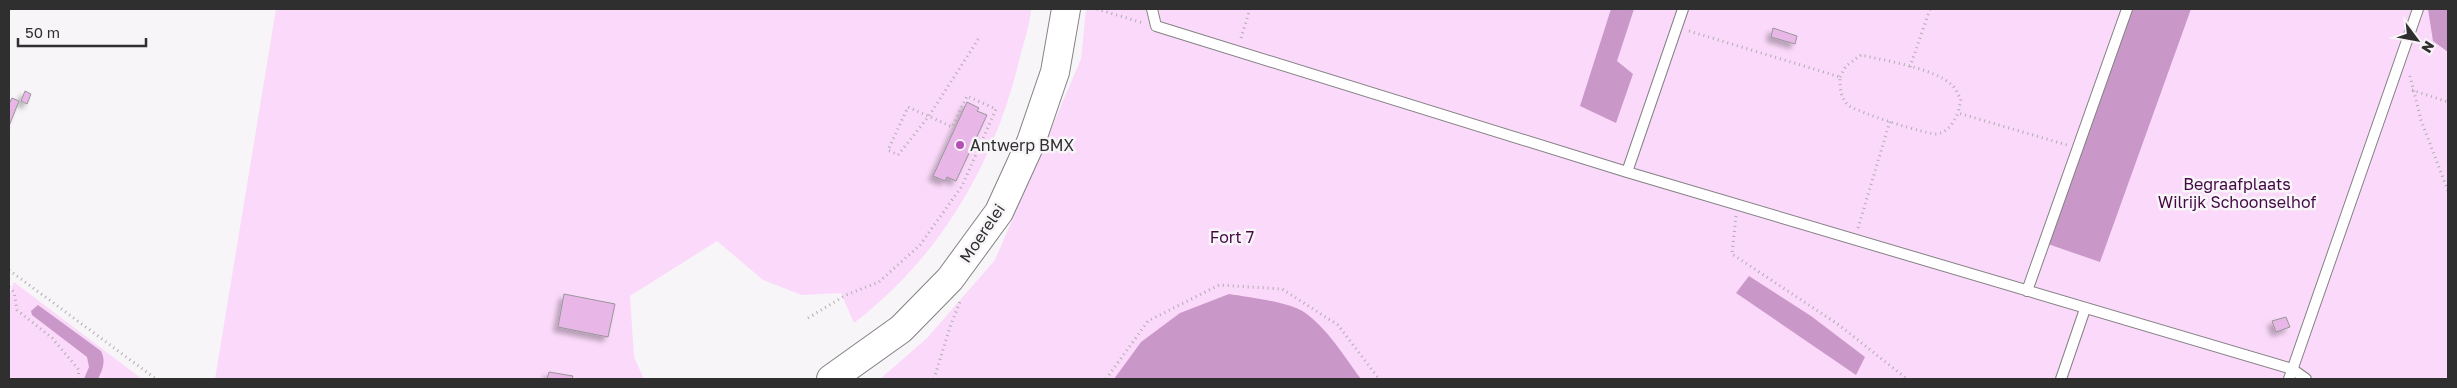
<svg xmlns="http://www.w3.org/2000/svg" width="2457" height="388" viewBox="0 0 2457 388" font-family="'Golos Text',sans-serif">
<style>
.green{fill:#fbd9fa}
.water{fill:#c998c8}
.building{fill:#e8b6e7;stroke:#989698;filter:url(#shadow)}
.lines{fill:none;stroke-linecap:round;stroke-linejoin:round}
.lane-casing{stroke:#838183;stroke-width:12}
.secondary-casing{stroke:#838183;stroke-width:30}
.path{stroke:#aeadae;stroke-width:3;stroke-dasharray:1 4;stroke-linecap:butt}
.lane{stroke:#fff;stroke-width:10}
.secondary{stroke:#fff;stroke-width:28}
.poi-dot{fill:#b34fb5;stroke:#f7f5f7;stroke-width:2}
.labels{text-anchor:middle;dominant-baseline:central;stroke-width:5;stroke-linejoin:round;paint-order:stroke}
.poi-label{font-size:16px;fill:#302f30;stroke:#f7f5f7;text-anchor:start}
.park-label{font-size:16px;fill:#440846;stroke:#f7f5f7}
.street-label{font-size:16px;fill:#302f30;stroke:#f7f5f7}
</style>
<defs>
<filter id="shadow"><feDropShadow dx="-4.5" dy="4.5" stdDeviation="2.5" flood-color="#0004"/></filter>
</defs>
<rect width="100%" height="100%" fill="#f7f5f7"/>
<!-- green -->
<path class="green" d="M276,9h755c-1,16 -7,32 -11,48 -25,106 -79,199 -166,266l-13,-30 -39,2 -39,-15 -46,-39 -87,55 4,61 10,22h-429z
M1086,9h1362v370h-1568l47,-41 68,-78 86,-201z
M14,282l128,97h-133v-83z"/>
<!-- water -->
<path class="water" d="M1611,9h23l-17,52 16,13 -17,49 -36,-17z
M2127,9h64l-91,253 -58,-20z
M2428,9h20v43l-15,-11z
M1749,276l62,40 54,41 -9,18 -120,-82z
M1229,294c19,3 59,8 75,18 24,17 40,44 57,67h-247l27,-37 39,-29z
M38,305l63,46c5,10 2,18 -3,28h-14l5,-12 -2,-10 -55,-42 -1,-4z"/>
<!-- building -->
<path class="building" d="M1773,28l24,8 -2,8 -24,-7z
M25,91l6,3 -4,10 -6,-3z
M12,98l7,3 -10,25v-22z
M967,102l12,6 -2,3 10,4 -31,66 -9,-4 -2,4 -12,-5z
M564,294l51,10 -7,33 -50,-10z
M2286,317l4,10 -14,5 -4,-11z
M549,372l24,4 -1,3h-25z"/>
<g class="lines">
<defs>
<path id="lane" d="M1152,9l4,17 471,146 665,197 14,10
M1627,172l56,-163
M2027,291l100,-282
M2061,379l24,-70
M2289,379l129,-370"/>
<path id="secondary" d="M831,379l70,-50 49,-50 49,-67 32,-70 24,-70 11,-63"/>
</defs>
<!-- lane casing -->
<use href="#lane" class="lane-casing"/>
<!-- secondary casing -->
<use href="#secondary" class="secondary-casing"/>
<!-- path -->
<path class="path" d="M1097,9l46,14
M1689,31l151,46c0,11 0,20 8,28 8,7 80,30 89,29 11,-2 16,-11 21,-21l109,32
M1241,38l9,-29
M1910,67l20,-58
M2410,76l11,44 27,71
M1840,77l6,-11 15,-11c25,6 74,13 92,31 3,3 5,9 8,13l-3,14
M2412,90l36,12
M1736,216l-4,38 107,71 68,54
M1858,228l32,-107
M9,270l147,109
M9,287l5,5 3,18 35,28 27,32 -1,9
M808,318l38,-23 33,-13 41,-37 42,-59 34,-77 -29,-13 -15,31c-14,-7 -29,-13 -44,-20l-20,43 10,5 31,-39 50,-78
M934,379l16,-52 11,-28
M1106,379l42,-58 71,-36 63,4 56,36 41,54"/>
<!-- lane -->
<use href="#lane" class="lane"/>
<!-- secondary -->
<use href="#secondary" class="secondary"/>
</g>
<!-- markers -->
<circle class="poi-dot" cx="960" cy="145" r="5"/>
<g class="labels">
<!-- poi labels -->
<g class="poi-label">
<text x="970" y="145">Antwerp BMX</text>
</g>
<!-- park labels -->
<g class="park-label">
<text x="2237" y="184">Begraafplaats<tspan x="2237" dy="18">Wilrijk Schoonselhof</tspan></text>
<text x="1232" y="237">Fort 7</text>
</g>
<!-- street labels -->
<g class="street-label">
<text transform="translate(982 233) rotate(-56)">Moerelei</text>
</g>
</g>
<!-- border -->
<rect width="2457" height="388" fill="none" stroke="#302f30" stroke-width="20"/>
<!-- north arrow -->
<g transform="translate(2417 40) rotate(122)" stroke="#f7f5f7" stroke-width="4" paint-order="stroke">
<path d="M0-4L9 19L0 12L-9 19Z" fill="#302f30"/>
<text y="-8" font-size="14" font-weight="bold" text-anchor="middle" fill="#302f30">N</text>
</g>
<!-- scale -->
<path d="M18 38v8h128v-8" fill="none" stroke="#302f30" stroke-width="2.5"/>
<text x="25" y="38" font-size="15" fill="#302f30" stroke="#f7f5f7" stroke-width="4" paint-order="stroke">50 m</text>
</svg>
